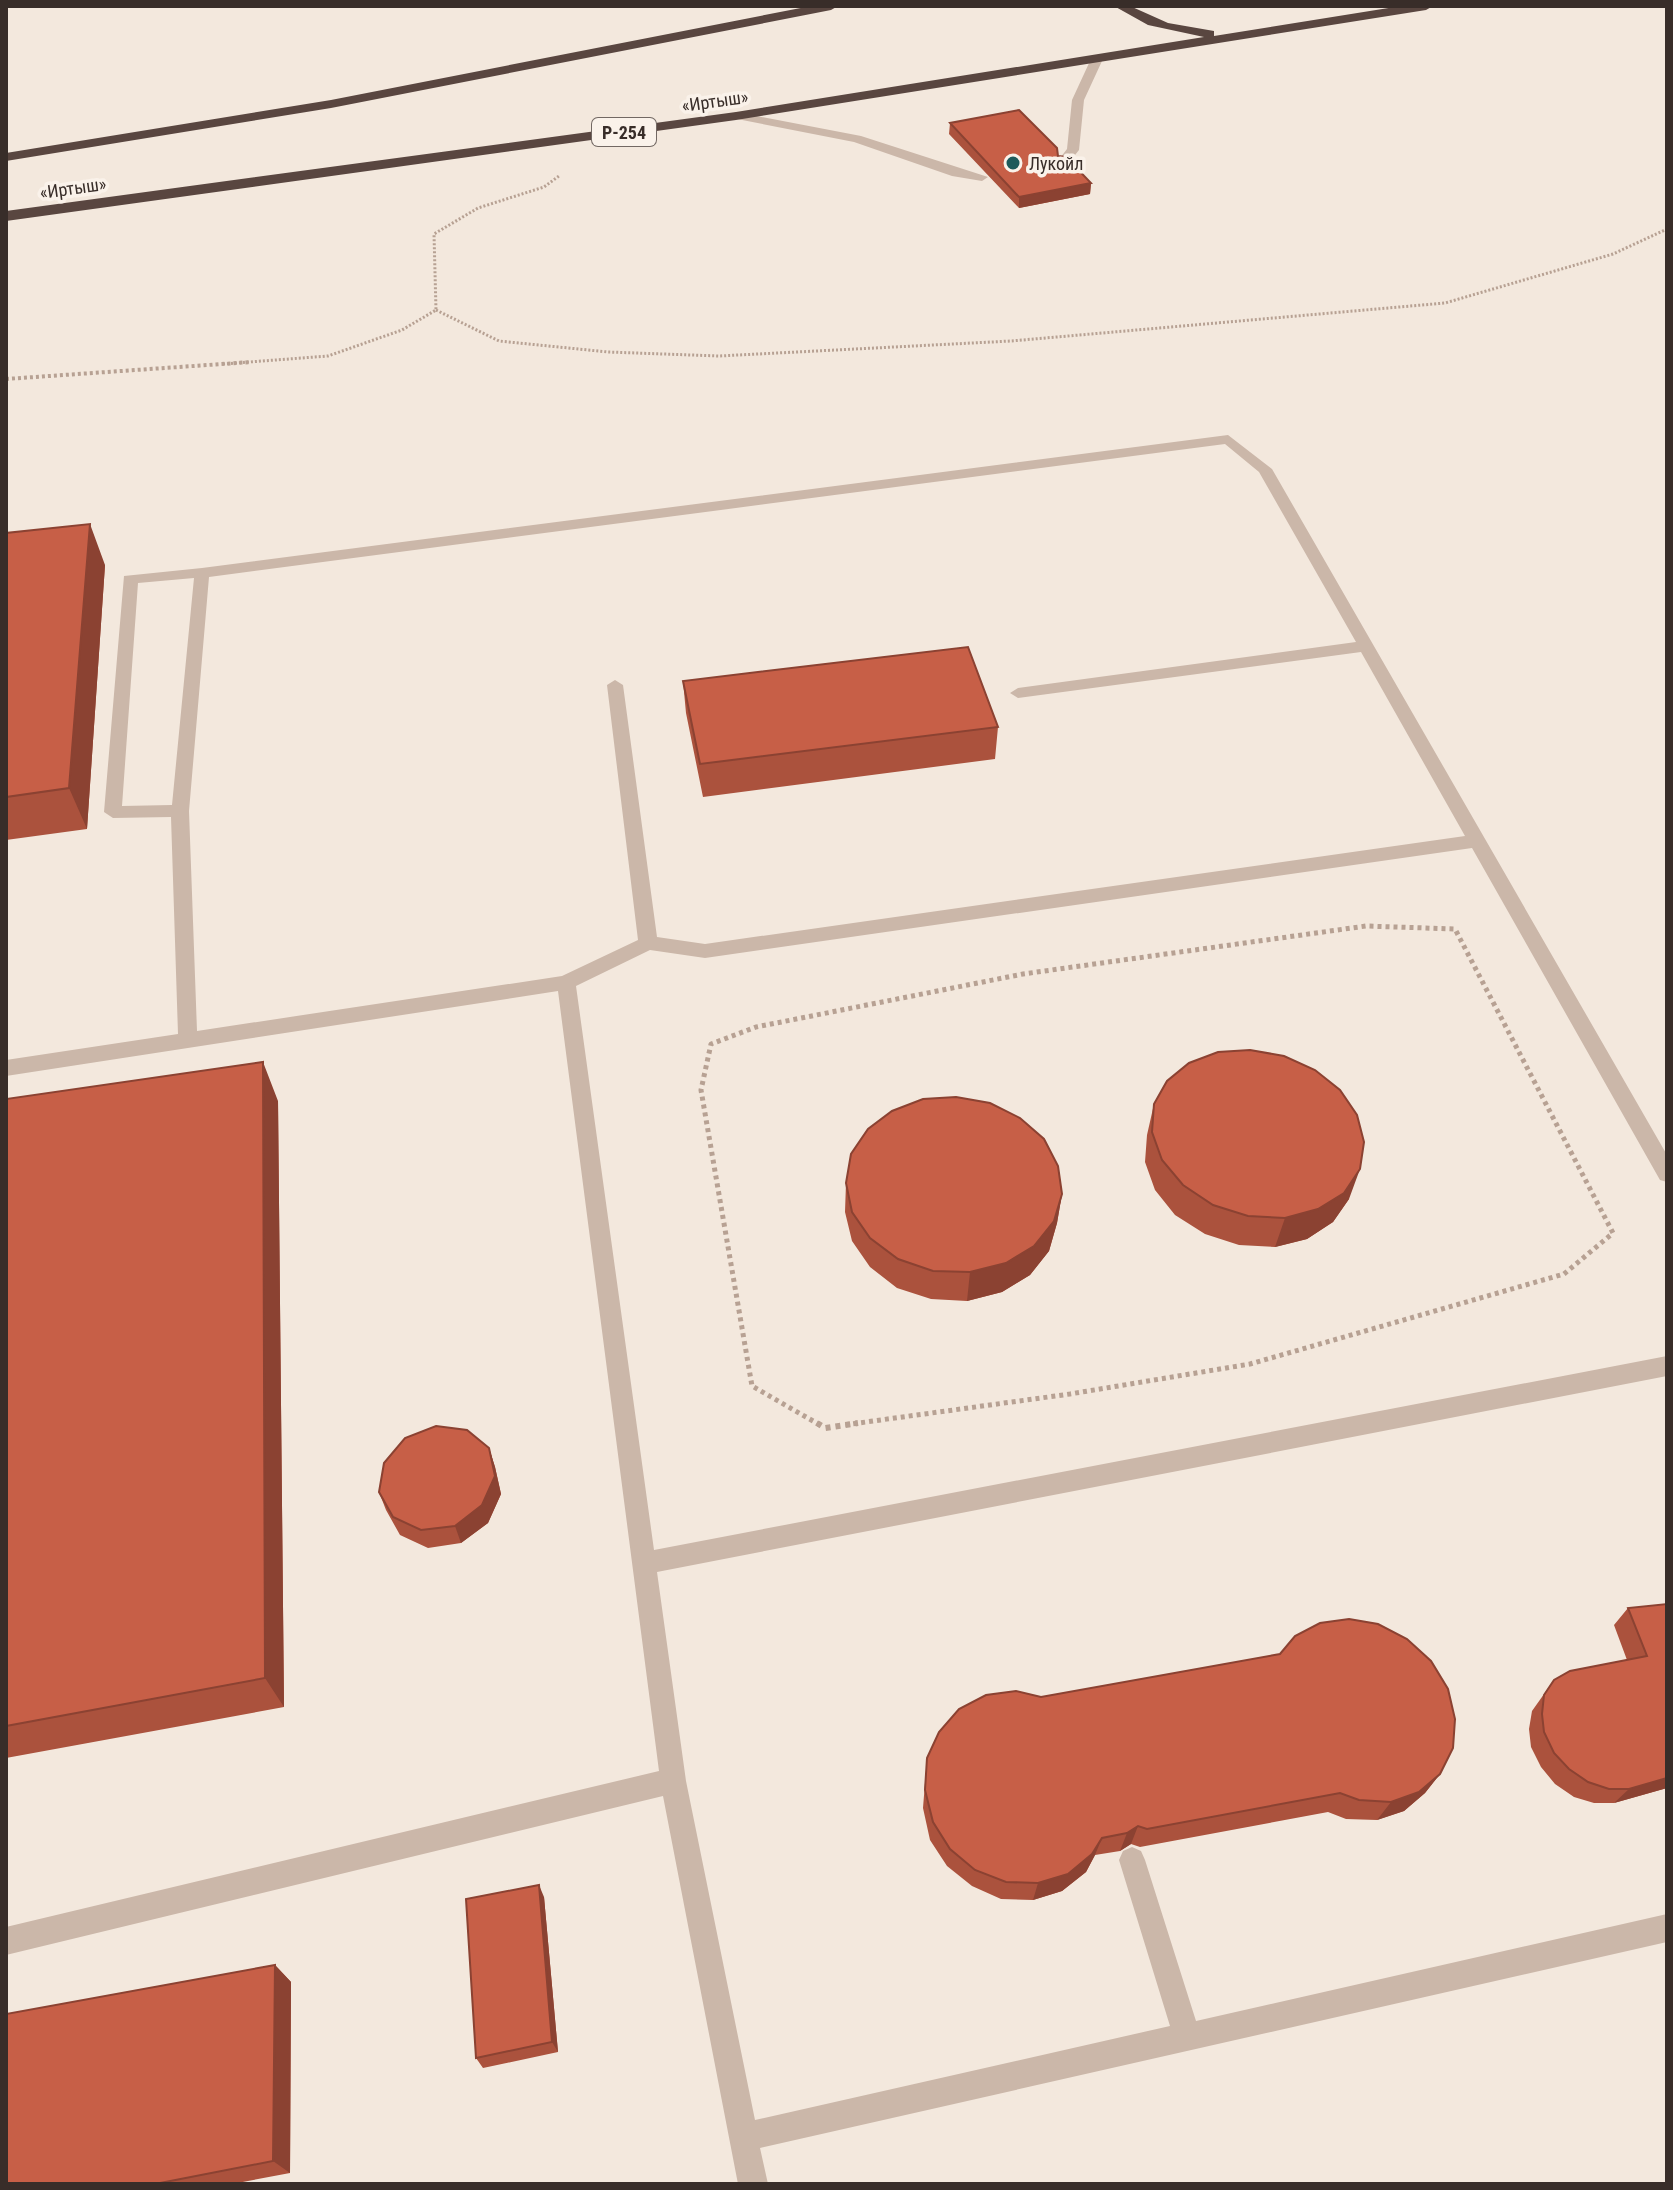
<svg xmlns="http://www.w3.org/2000/svg" width="1673" height="2190" viewBox="0 0 1673 2190" font-family="'Roboto Condensed',sans-serif">
<style>
.lines{fill:none;stroke-linecap:round;stroke-linejoin:round}
.path-far3{stroke:#b7a193;stroke-width:3;stroke-dasharray:2 2;stroke-linecap:butt}
.path-far2{stroke:#b7a193;stroke-width:4;stroke-dasharray:3 3;stroke-linecap:butt}
.path-far1{stroke:#b7a193;stroke-width:5;stroke-dasharray:4 4;stroke-linecap:butt}
.path{stroke:#b7a193;stroke-width:6;stroke-dasharray:5 5;stroke-linecap:butt}
.minor{fill:#cbb7a9;fill-rule:evenodd}
.highway{fill:#594640;fill-rule:evenodd}
.wall{fill:#ab523d}
.shaded-wall{fill:#8b4232}
.building{fill:#c75f47;stroke:#8b4232;stroke-width:2}
.poi-dot{fill:#1e5a5b;stroke:#faf2ea;stroke-width:3}
.labels{text-anchor:middle;dominant-baseline:central;stroke-width:7;stroke-linejoin:round;paint-order:stroke}
.far-street-label{font-size:18px;fill:#382d29;stroke:#faf2ea}
.shield{fill:#faf2ea;stroke:#726863;stroke-width:2}
.shield-label{font-size:18px;font-weight:bold;fill:#382d29}
.far-poi-label{font-size:18px;fill:#382d29;stroke:#faf2ea;text-anchor:start}
</style>
<rect width="100%" height="100%" fill="#f3e8dd"/>
<g class="lines">
<!-- path-far3 -->
<path class="path-far3" d="M436,310l63,31 109,11 111,4 292,-15 434,-38 168,-49 54,-25
M223,364l105,-8 74,-26 34,-20 -2,-76 44,-26 66,-21 15,-11"/>
<!-- path-far2 -->
<path class="path-far2" d="M6,379l245,-17"/>
<!-- path-far1 -->
<path class="path-far1" d="M820,1425l-68,-39 -51,-296 10,-46 45,-17 267,-53 343,-48 89,3 158,304 -49,41 -314,90 -180,30 -226,31"/>
<!-- path -->
<path class="path" d="M817,1423l8,5 33,-5"/>
<!-- minor -->
<path class="minor" d="M1096,58l6,3 -18,39 -5,50 -12,15h-8l-2,-3 10,-13 5,-49 18,-39z
M736,112l125,24 127,41 -6,4 -30,-5 -98,-34 -122,-24v-4z
M1228,435l44,34 395,686v27l-7,-2 -188,-332 -767,110 -55,-8 -74,36 78,564 1013,-194v20l-1010,196 29,209 69,339 415,-94 -51,-166 4,-9 9,-4 9,4 4,9 51,161 471,-107v28l-907,206 8,36h-30l-75,-388 -657,159v-28l653,-156 -101,-780 -552,85v-16l172,-26 -7,-217 -58,1 -9,-6 20,-236 78,-8zM1225,444l34,28 97,170 -338,46 -8,5 8,5 343,-46 104,184 -760,108 -48,-7 -34,-252 -8,-5 -8,5 31,255 -76,36 -365,55 -8,-220 20,-234zM194,578l-22,227 -50,1 16,-223z"/>
<!-- highway -->
<path class="highway" d="M811,6h27l-7,4 -500,98 -325,53v-8l325,-53z
M1114,6h16l38,17 46,8v5l187,-30h32l-7,4 -690,110 -730,101v-10l730,-99 468,-75 -56,-12z"/>
</g>
<!-- wall -->
<path class="wall" d="M950,123l108,33 33,27 -1,11 -71,14 -70,-74z
M6,533l99,32 -18,264 -81,11z
M683,681l315,46 -3,32 -292,38 -17,-84z
M6,1099l272,2 6,606 -278,51z
M1154,1104l195,95 -16,23 -26,17 -32,8 -36,-2 -34,-11 -30,-19 -20,-25 -10,-28 2,-27z
M846,1183l216,11 -5,29 -8,28 -19,24 -28,17 -35,9 -36,-2 -34,-11 -27,-21 -18,-26 -7,-29z
M489,1448l6,19 6,27 -13,29 -27,20 -33,5 -28,-13 -14,-25 -7,-18z
M1667,1604v184l-53,15h-20l-20,-6 -19,-13 -14,-17 -10,-20 -2,-18 3,-18 22,-31 73,-20 -13,-35 14,-17z
M927,1758l513,16 -15,19 -21,18 -27,9 -31,-1 -18,-7 -188,35 -9,-3 -11,7 -25,4 -9,17 -24,19 -29,9 -32,-1 -29,-13 -25,-20 -17,-26 -7,-32z
M544,1897l14,155 -75,16 -7,-10z
M275,1965l16,17 -1,191 -58,11h-226z"/>
<!-- shaded-wall -->
<path class="shaded-wall" d="M1091,183l-1,11 -71,14v-11z
M90,524l15,41 -18,264 -18,-41z
M263,1062l15,39 6,606 -19,-29z
M1360,1169l-11,30 -16,23 -26,17 -32,8 10,-29z
M1062,1194l-5,29 -8,28 -19,24 -28,17 -35,9 3,-29z
M489,1448l6,19 6,27 -13,29 -27,20 -6,-17z
M1440,1774l-15,19 -21,18 -27,9 14,-18z
M1667,1778v10l-53,15 15,-14z
M1138,1826l-7,18 -11,7 7,-18z
M1102,1838l-7,17 -9,17 -24,19 -29,9 5,-17z
M539,1885l5,12 14,155 -6,-10z
M275,1965l16,17 -1,191 -17,-12z"/>
<!-- building -->
<path class="building" d="M1019,110l38,38 1,8 8,1 25,26 -72,14 -69,-74z
M90,524l-21,264 -63,9v-264z
M968,647l30,80 -298,37 -17,-83z
M1250,1050l34,6 31,14 25,20 17,25 7,27 -4,27 -16,24 -26,16 -33,9 -37,-2 -35,-11 -30,-20 -21,-25 -10,-28 2,-28 13,-23 22,-18 29,-11z
M263,1062l2,616 -259,48v-627z
M956,1097l34,6 30,15 24,21 14,27 4,28 -8,27 -20,25 -28,17 -36,9 -37,-1 -35,-12 -28,-21 -18,-26 -6,-29 5,-29 17,-25 24,-18 31,-12z
M436,1426l31,4 22,18 6,28 -13,29 -27,21 -34,4 -28,-13 -14,-25 5,-29 21,-25z
M1667,1604v174l-38,11h-20l-21,-7 -19,-13 -15,-16 -10,-21 -2,-18 2,-19 10,-15 16,-9 77,-15 -19,-48z
M1349,1619l29,5 29,15 24,22 17,28 7,30 -2,29 -13,26 -21,18 -28,10 -32,-2 -19,-7 -193,36 -9,-3 -11,7 -25,5 -10,16 -24,20 -30,9 -32,-1 -31,-12 -25,-21 -17,-27 -8,-32 2,-32 12,-26 20,-23 27,-14 30,-4 25,6 239,-43 15,-18 25,-13z
M539,1885l13,157 -76,16 -10,-159z
M275,1965l-2,196 -118,23h-149v-170z"/>
<!-- markers -->
<circle class="poi-dot" cx="1013" cy="163" r="8"/>
<g class="labels">
<!-- far-street labels -->
<g class="far-street-label">
<text transform="translate(715 101) rotate(-8)">«Иртыш»</text>
<text transform="translate(73 188) rotate(-8)">«Иртыш»</text>
</g>
<!-- shield labels -->
<rect class="shield" x="592" y="118" width="64" height="28" rx="6"/>
<g class="shield-label">
<text x="624" y="132">Р-254</text>
</g>
<!-- far-poi labels -->
<g class="far-poi-label">
<text x="1029" y="163">Лукойл</text>
</g>
</g>
<!-- border -->
<rect width="1673" height="2190" fill="none" stroke="#382d29" stroke-width="16"/>
</svg>
